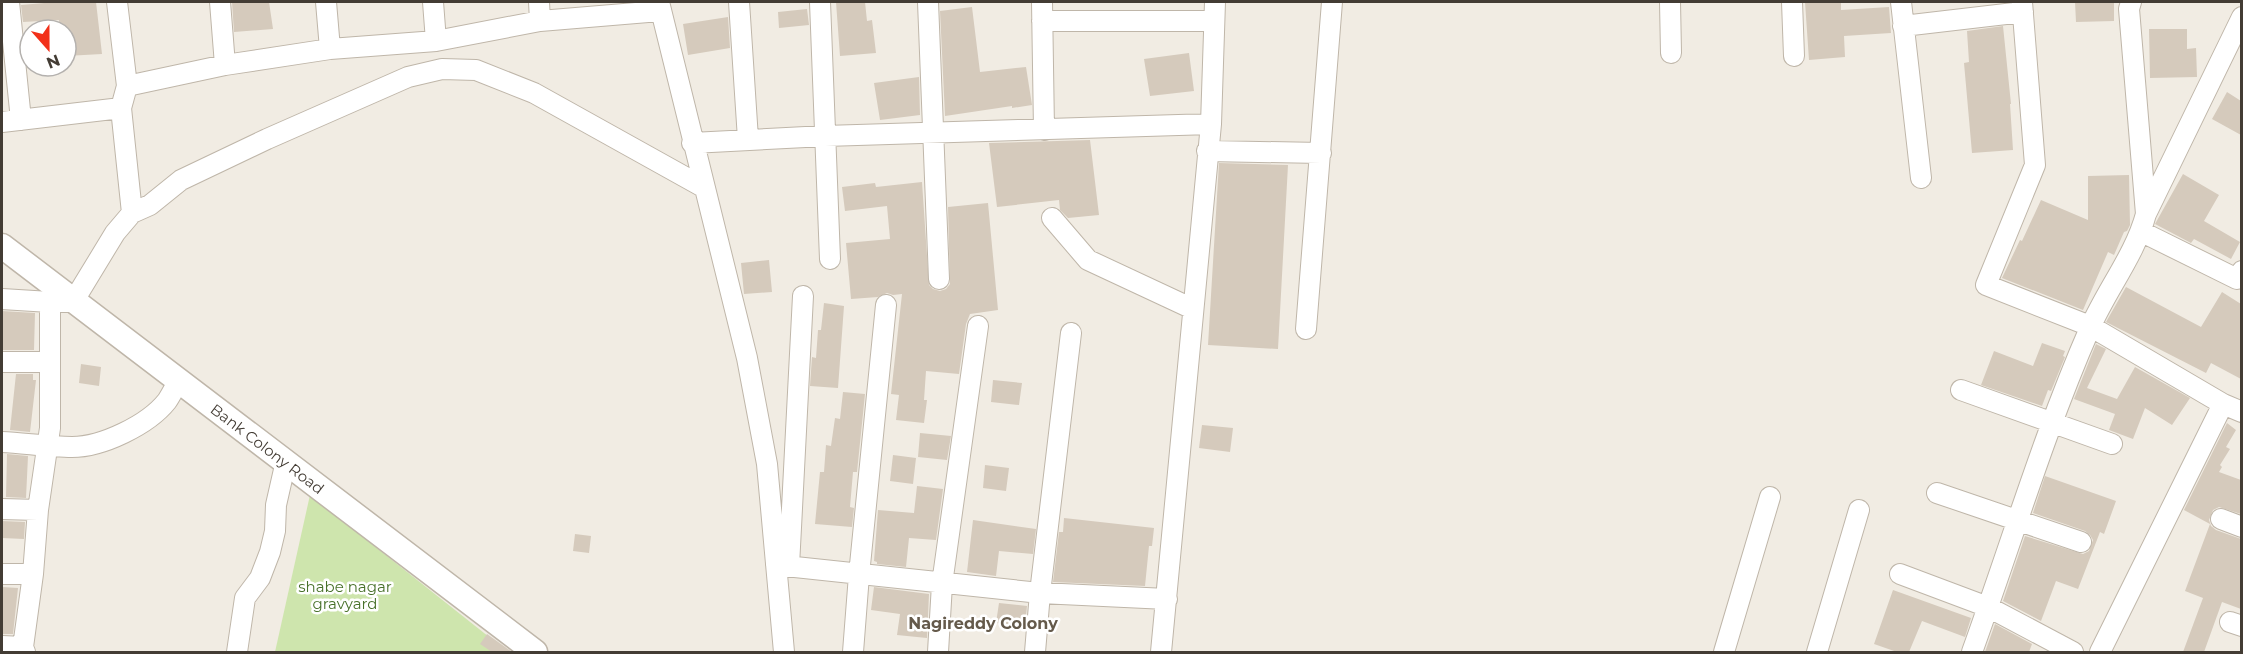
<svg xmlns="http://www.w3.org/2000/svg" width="2243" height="654" viewBox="0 0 2243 654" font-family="Montserrat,sans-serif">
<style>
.green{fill:#cee5ad}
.building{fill:#d5cabc}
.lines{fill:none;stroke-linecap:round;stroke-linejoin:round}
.minor-casing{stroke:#bfb6a9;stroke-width:22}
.tertiary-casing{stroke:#bfb6a9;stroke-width:27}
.minor{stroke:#fff;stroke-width:20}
.tertiary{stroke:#fff;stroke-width:24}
.labels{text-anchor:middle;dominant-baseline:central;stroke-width:5;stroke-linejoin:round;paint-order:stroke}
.street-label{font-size:15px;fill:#433c34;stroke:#fff}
.park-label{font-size:15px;fill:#48712a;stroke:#fff}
.neighbourhood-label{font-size:16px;font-weight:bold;fill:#655a4b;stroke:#fff}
</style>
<rect width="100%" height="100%" fill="#f1ece3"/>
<!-- green -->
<path class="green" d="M310,495l198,157h-233z"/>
<!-- building -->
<path class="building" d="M56,2h40l6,52 -36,2v-26h-6l-1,-10 -36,2 -2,-17z
M232,2h37l4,27 -39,3z
M836,2h29l2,19 5,-1 4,33 -36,3z
M1805,2h36v8l48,-3 2,26 -47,3 1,21 -36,3z
M2075,2h39v19l-38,1z
M972,7l8,65 46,-5 6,38 -20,3v-2l-67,10 -5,-105z
M807,9l2,16 -30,3 -1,-16z
M728,17l2,31 -42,7 -5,-31z
M2003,26l8,78h-1l3,46 -41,3 -8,-90 5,-1 -2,-31z
M2149,29h38v20l9,-1 1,29 -47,1z
M1189,53l5,38 -44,5 -6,-37z
M919,77l1,38 -40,5 -6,-37z
M2227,92l14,9v34l-29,-16z
M1090,140l9,75 -31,3 -8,-8 -1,-10 -62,7 -8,-64z
M1219,163l69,2 -10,184 -70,-4z
M2183,174l36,21 -15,26 36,21 -9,17 -37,-20 -3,4 -36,-19z
M2129,175l1,50 -3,6 -3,1 -10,23 -6,-3 -25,58 -81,-32 18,-38 2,1 19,-41 47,20v-44z
M922,182l7,103 4,4 7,2 6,-2 4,-5 -2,-77 40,-4 10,107 -28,4 -4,10 -7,50 -33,-3 -2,29h3l-3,23 -28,-3 3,-25 -8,-1 11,-100 -9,1 -6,-2 -9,4 -27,2 -5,-56 44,-4 -3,-33 -42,5 -3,-24 33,-4 1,4z
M769,260l3,32 -28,2 -3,-31z
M2126,287l75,40 21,-35 19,12v75l-30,-16 -5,10 -100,-51z
M824,303l20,3 -6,82 -28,-2 2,-29 4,1 2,-28h3z
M2,311l33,2 -1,37h-32z
M2042,343l23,8 -2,5 2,1 -14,34 -3,-1 -6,16 -61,-21 13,-34 39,15z
M2096,344l10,5 -19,39 30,11 18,-32 55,31 -18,27 -27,-17 -12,31 -24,-9 6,-16 -41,-15z
M81,364l20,3 -2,19 -20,-3z
M16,374h17v6h3l-6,52 -20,-2z
M993,380l29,3 -3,22 -28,-3z
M843,392l22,2 -8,78h-4l-3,35 4,1 -2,19 -37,-3 5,-52h4l2,-27 5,1 4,-28 5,1z
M2227,423l9,7 -10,17 4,2 -10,16 2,2 -3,5 22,8v34l-22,-7 -6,3 -4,10 2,6 5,4 25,9v70l-19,-7 -18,50h-21l20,-54 -18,-7 25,-67 -26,-14z
M1202,425l31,3 -3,24 -31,-4z
M920,433l31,3 -4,24 -29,-3z
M7,454l21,2 -2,42 -20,-1z
M893,455l23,3 -3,26 -23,-3z
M985,465l24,3 -3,23 -23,-3z
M2045,476l71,25 -12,33 -4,-2 -22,57 -22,-8 -15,40 -38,-20 22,-65 58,18 6,-3 4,-11 -3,-5 -5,-4 -52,-18z
M917,486l26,3 -7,51 -27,-2 -3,29 -29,-3v-2l-3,-1 4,-51 36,3z
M1064,518l90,10 -2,18h-3l-4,40 -92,-4 6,-50h4z
M973,520l63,9 -3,25 -34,-3 -3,25 -29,-4z
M2,521l23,1 -1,17 -22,-1z
M575,534l16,2 -2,17 -16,-2z
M2,587l16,1 -5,46h-11z
M874,587l55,7 -2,44 -30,-3 3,-21 -29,-4z
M1893,590l78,28 -6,19 -43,-16 -13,31h-12l-23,-8z
M999,603l28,3 -2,20 -29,-3z
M1995,624l37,20 -3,8h-44z
M487,634l25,18h-20l-12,-8z"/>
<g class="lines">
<defs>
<path id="minor" d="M9,2l12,118
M117,2l10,84 -6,22 11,105
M220,2l5,63
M326,2l4,47
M433,2l3,39
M539,2l1,19
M659,2l88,356 20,106 17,188
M739,2l9,137
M820,2l10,257
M928,2l11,277
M1042,2l2,128
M1670,2l1,51
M1792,2l2,54
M1901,2l20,176
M2022,2l13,163 -49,120 104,41 133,78 19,8
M2131,2l-2,7 17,205
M1042,21h172
M1903,26l120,-14
M127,86l98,-21 105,-16 106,-8 104,-20 120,-10
M2,122l119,-14
M692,143l133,-7 386,-12
M1207,151l114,2
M1052,218l36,42 105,49
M2142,232l95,47 5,-8
M2,299l48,3
M1306,329l26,-327
M2,362h48
M1961,390l151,54
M2,442c22,1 47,5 70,5 30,0 76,-22 95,-46 4,-6 8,-14 12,-21
M1937,493l144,49
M2,509l36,1
M2221,519l21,8
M776,565l264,28 127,6
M789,566l14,-270
M2,574h31
M1900,574l88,33 85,45
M2230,622l12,4
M2,646l21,1
M25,652l-2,-5 10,-73 5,-64 12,-82v-126h23l42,-69 17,-20 18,-8 31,-25 86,-41 141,-62 34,-8 34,1 58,23 169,94
M237,652l8,-54 15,-20 10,-26 5,-21 1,-26 10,-44
M853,652l6,-77 27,-270
M938,652l4,-68 36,-258
M1035,652l5,-59 31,-260
M1161,652l50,-528 4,-122
M1724,652l46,-155
M1817,652l42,-142
M1972,652c39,-108 72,-219 118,-324 17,-39 45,-73 56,-114l96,-197
M2100,652l123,-248"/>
<g id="tertiary">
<path id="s1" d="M2,246l533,406"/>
</g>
</defs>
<!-- minor casing -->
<use href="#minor" class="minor-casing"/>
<!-- tertiary casing -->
<use href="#tertiary" class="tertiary-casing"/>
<!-- minor -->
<use href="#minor" class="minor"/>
<!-- tertiary -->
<use href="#tertiary" class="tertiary"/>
</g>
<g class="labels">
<!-- street labels -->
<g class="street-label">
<text stroke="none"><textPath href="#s1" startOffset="334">Bank Colony Road</textPath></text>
</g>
<!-- park labels -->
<g class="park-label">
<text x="345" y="586">shabe nagar<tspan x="345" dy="17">gravyard</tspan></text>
</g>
<!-- neighbourhood labels -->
<g class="neighbourhood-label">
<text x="983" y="623">Nagireddy Colony</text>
</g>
</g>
<!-- border -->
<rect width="2243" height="654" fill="none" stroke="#433c34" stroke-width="6"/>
<!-- north arrow -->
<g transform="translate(48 48) rotate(159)"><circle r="28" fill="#ffffff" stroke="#b4b1ae" stroke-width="1.5"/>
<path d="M0-4.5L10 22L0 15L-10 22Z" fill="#f23019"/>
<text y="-9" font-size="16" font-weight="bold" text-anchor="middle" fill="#433c34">N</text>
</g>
</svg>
